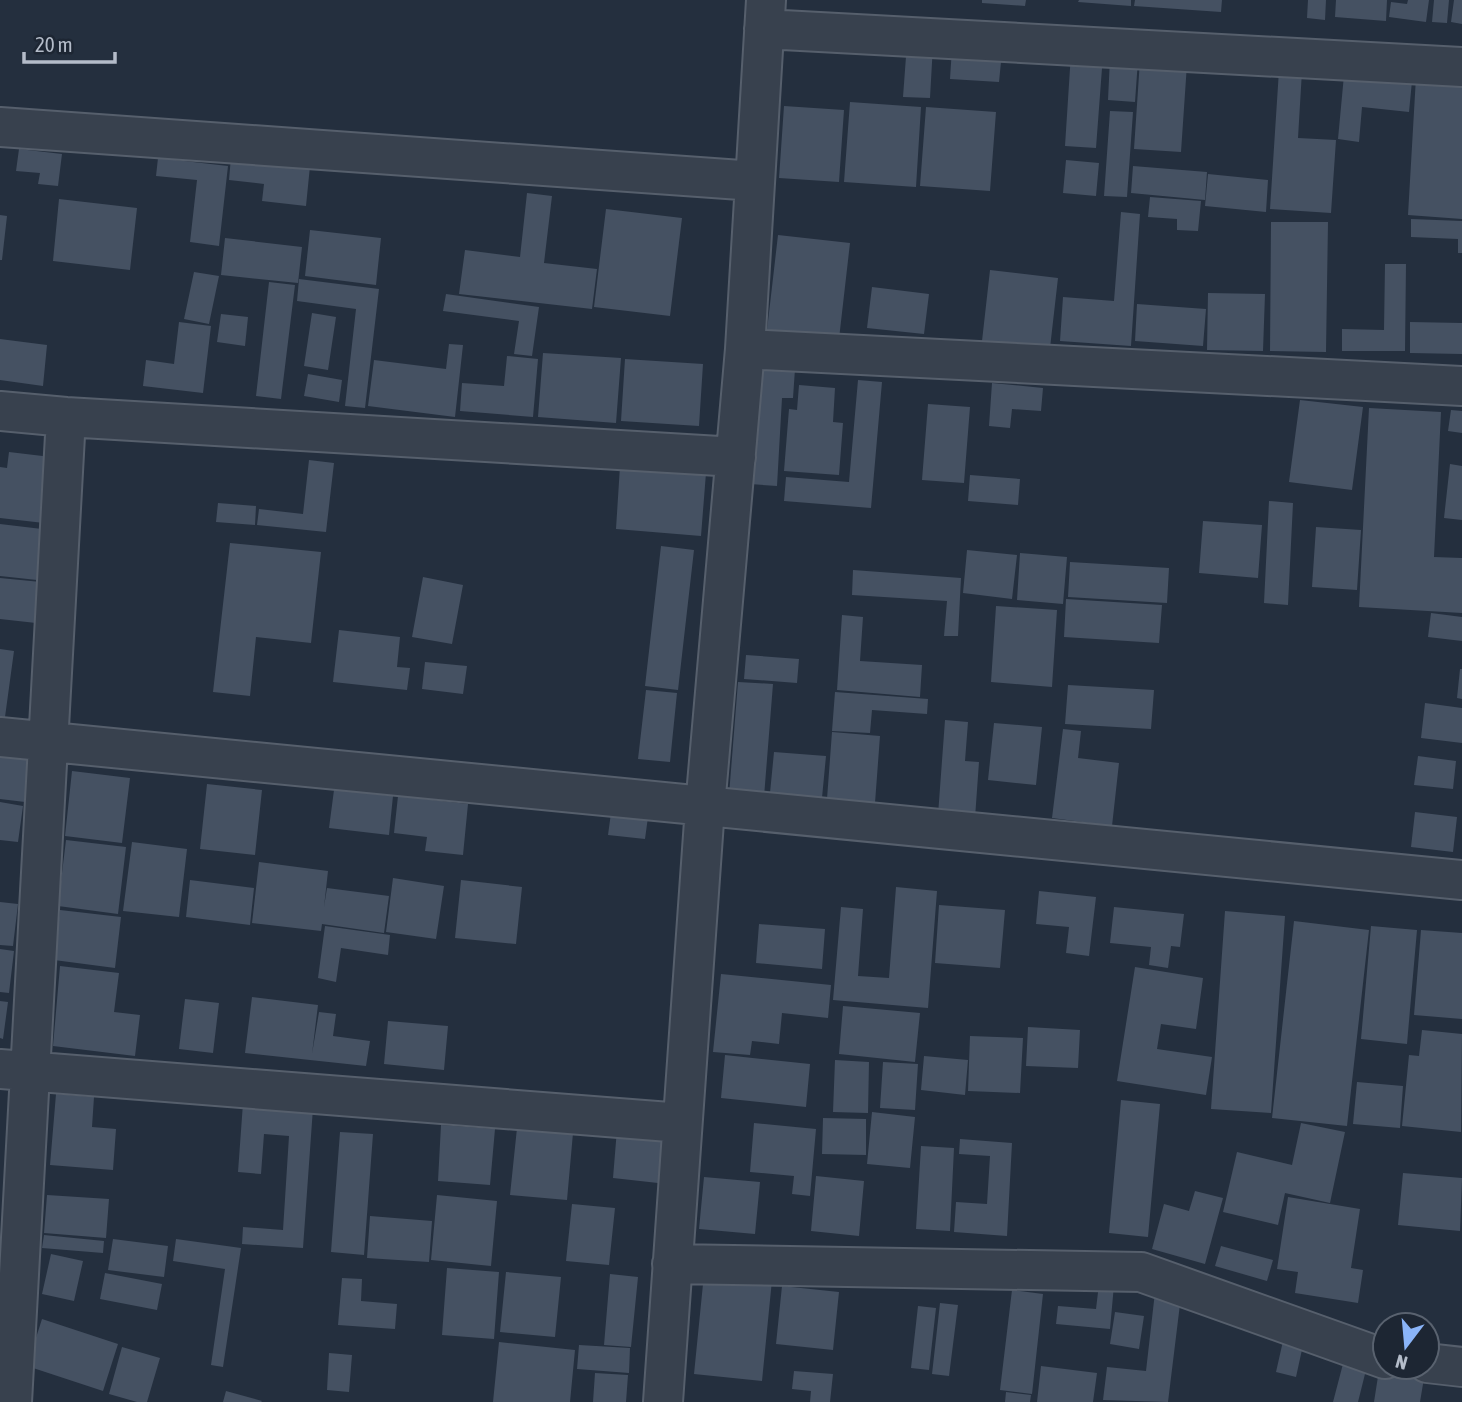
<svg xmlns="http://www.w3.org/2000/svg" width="1462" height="1402" viewBox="0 0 1462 1402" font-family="'Asap Condensed',sans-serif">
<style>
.building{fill:#455162}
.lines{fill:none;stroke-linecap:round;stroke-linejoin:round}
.minor-casing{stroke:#565f6c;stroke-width:42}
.minor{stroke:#38414e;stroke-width:38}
</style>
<rect width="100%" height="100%" fill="#242f3e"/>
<!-- building -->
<path class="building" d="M982,0h44l-1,6 -43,-3z
M1079,0h52v6l-53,-4z
M1135,0h87l-1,12 -87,-6z
M1308,0h18l-1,20 -18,-2z
M1336,0h51l-1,21 -51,-4z
M1408,0h21l-3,22 -37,-5 2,-15 16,2z
M1434,0h15l-2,23 -15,-1z
M1454,0h8v24l-11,-2z
M907,43l26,2 -3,53 -27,-1z
M952,48l50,4 -3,30 -49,-3z
M1071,53l32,2 -7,93 -31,-2z
M1110,58l28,2 -3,42 -27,-2z
M1140,60l47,4 -6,88 -47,-3z
M1279,70l23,1 -4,67 38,2 -5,73 -61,-4z
M1344,75l68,6 -3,31 -47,-5 -3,35 -21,-3z
M1416,77l46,3v139l-54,-4z
M850,102l71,5 -5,80 -72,-5z
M784,106l60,4 -5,72 -60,-4z
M926,107l70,5 -6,79 -70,-5z
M1110,111l23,1 -6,85 -23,-1z
M19,149l43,5 -4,32 -20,-2 2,-11 -24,-2z
M231,157l79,9 -4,40 -44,-5 2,-17 -35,-4z
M158,158l70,8 -9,80 -29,-4 7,-62 -41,-4z
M1066,160l33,3 -3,33 -33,-3z
M1133,166l74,6 -2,28 -74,-7z
M1208,174l60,6 -2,32 -61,-6z
M527,193l25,3 -8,67 53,6 -5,40 -133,-15 6,-44 55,7z
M1150,197l51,4 -3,30 -21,-1v-11l-29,-2z
M59,199l78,9 -7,62 -77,-9z
M606,209l76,9 -12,98 -76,-9z
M1121,212l19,2 -9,132 -71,-5 3,-44 51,4z
M0,215l7,1 -5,44h-2z
M1411,219l51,2v32h-4v-14l-47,-2z
M1271,222h57l-2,130 -56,-1z
M310,230l71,8 -5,47 -71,-9z
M778,235l72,8 -11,96 -72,-9z
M225,238l77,9 -4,36 -77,-8z
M1385,264h21l-1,87h-63v-22l42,1z
M990,270l68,8 -8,70 -68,-7z
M194,272l25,4 -10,48 -25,-5z
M299,279l80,10 -14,119 -20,-2 11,-97 -59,-8z
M269,282l26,3 -14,114 -25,-3z
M872,287l57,7 -5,40 -57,-6z
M1208,293l57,1 -2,57 -56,-1z
M446,294l93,13 -7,49 -18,-2 5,-33 -76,-10z
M1137,304l69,5 -3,37 -68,-5z
M312,313l24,4 -8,53 -24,-4z
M221,314l27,3 -3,29 -28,-4z
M179,322l32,4 -8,67 -60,-7 3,-26 28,4z
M1410,322l52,1v31l-52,-1z
M0,339l47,6 -4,41 -43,-6z
M449,344l14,1 -8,72 -87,-11 6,-46 72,9z
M543,353l78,5 -5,65 -78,-6z
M507,356l31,3 -5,58 -73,-6 2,-28 42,3z
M625,359l78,5 -4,62 -78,-5z
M757,367l38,2 -2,29h-11l-5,88 -27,-2z
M308,374l34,6 -3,22 -35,-6z
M858,380l24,2 -11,126 -87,-7 2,-24 63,5z
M992,383l51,5 -2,23 -29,-2 -2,19 -21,-2z
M799,385l36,3 -2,34 10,1 -4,52 -55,-4 5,-62 8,1z
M1300,400l63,7 -11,83 -63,-8z
M928,404l42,3 -6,76 -42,-3z
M1369,408l72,4 -7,145 28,1v55l-103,-6z
M1451,410l11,1v22l-14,-2z
M9,452l42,5 -7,66 -44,-5v-51l7,1z
M309,460l25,3 -8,69 -69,-7 2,-16 44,5z
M1450,464l12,2v54l-18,-2z
M620,466l86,7 -5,63 -85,-7z
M970,475l50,4 -2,26 -50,-4z
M1269,501l24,2 -5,102 -24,-2z
M218,503l38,3 -1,19 -39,-3z
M1203,521l59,4 -4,53 -59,-5z
M0,524l42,5 -5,51 -37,-4z
M1316,527l45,3 -4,60 -45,-3z
M230,543l91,9 -10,91 -55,-6 -6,59 -37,-4z
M661,546l33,4 -16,140 -33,-4z
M967,550l50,5 -5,44 -49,-6z
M1020,553l47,4 -4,47 -46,-4z
M1070,562l99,6 -2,35 -99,-6z
M853,570l108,8 -3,58h-14l3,-35 -95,-6z
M423,577l40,8 -11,59 -40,-7z
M0,578l41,4 -5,41 -36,-4z
M1066,599l96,6 -3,38 -95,-6z
M996,606l61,4 -5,77 -61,-5z
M1431,613l31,4v24l-34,-4z
M842,615l21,2 -3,44 62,4 -2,32 -83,-7z
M339,630l61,7 -3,30 13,1 -3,22 -74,-8z
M0,649l14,2 -9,66 -5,-1z
M746,655l53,4 -2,24 -53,-4z
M425,662l42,4 -4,28 -41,-5z
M1460,669h2v30l-5,-1z
M738,682l35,2 -9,113 -35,-2z
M1068,685l86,5 -3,39 -86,-5z
M646,690l31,3 -7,69 -32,-3z
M835,692l93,7 -1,15 -55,-4 -2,23 -38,-2z
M1425,703l37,5v35l-41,-5z
M945,720l23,2 -3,39 14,1 -4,56 -37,-3z
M994,723l48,4 -6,58 -48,-5z
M1063,729l18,2 -3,27 41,5 -7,63 -60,-8z
M832,732l48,4 -5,67 -48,-4z
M774,752l52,4 -4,42 -52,-5z
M0,754l30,4 -5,44 -25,-3z
M1418,756l38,5 -3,28 -39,-4z
M72,771l58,7 -8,65 -57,-7z
M207,784l55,6 -7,65 -55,-6z
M334,790l59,6 -4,39 -60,-7z
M398,796l70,8 -5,51 -38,-4 2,-14 -33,-4z
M0,802l23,4 -5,36 -18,-2z
M1415,812l42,5 -4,35 -42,-5z
M611,813l37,4 -3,22 -37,-4z
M66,840l60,7 -8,67 -60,-8z
M132,842l55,7 -8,68 -56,-6z
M259,862l69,9 -4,36 3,-19 62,8 -5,37 -62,-9 -1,7 -69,-8z
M393,878l51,8 -8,53 -50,-7z
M190,880l64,8 -4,37 -64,-8z
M461,880l61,7 -6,57 -61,-6z
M896,887l41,4 -9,117 -95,-8 8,-93 22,2 -5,67 31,2z
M1039,891l57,6 -7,59 -23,-3 3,-26 -33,-3z
M0,902l18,2 -5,42 -13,-1z
M939,905l66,5 -5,58 -65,-5z
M1114,907l70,7 -4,33 -9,-1 -3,22 -19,-3 2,-18 -41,-4z
M60,910l61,7 -6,51 -61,-8z
M1225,911l60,5 -14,197 -60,-4z
M1294,921l75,9 -22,196 -75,-8z
M759,924l66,5 -3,40 -66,-6z
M325,926l65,9 -2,20 -47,-7 -5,34 -18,-4z
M1371,926l46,4 -10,114 -46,-5z
M1421,930l41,3v86l-48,-4z
M0,949l14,2 -5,42 -9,-1z
M60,966l59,7 -5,39 26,3 -5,41 -82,-10z
M1135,967l68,11 -7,51 -35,-5 -4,25 55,8 -6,38 -89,-14z
M721,974l110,11 -3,33 -46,-5 -3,31 -27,-3 -2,14 -37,-3z
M252,997l66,8 -6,49 7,-42 17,2 -3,22 37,5 -4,25 -121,-13z
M185,999l34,4 -6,50 -34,-4z
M0,1001l8,1 -5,37 -3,-1z
M843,1006l77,7 -5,49 -76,-8z
M388,1021l60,5 -4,44 -60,-6z
M1028,1027l52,3 -2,38 -52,-2z
M1422,1030l40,4 -1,98 -59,-6 7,-71 10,1z
M970,1036l53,2 -3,55 -52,-2z
M725,1055l85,9 -4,43 -85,-9z
M924,1056l44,4 -3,35 -44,-5z
M835,1060l34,2 -1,51 -35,-1z
M883,1062l35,2 -3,46 -35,-2z
M1357,1082l46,4 -3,42 -47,-4z
M56,1094l38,3 -2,30 24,2 -3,41 -63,-5z
M1121,1100l39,4 -12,133 -39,-4z
M243,1103l70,5 -10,140 -61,-4 1,-17 40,3 6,-94 -25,-2 -3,40 -23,-2z
M872,1112l43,5 -5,51 -43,-4z
M823,1118l43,1v36l-44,-1z
M754,1123l62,6 -6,67 -18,-2 2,-18 -44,-4z
M1301,1123l44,9 -15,71 -45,-10 -7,32 -55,-13 14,-60 55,13z
M441,1125l54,4 -5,56 -52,-4z
M517,1128l56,5 -6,67 -57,-5z
M617,1129l46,4 -5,50 -45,-5z
M340,1132l33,2 -9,121 -33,-3z
M960,1139l52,4 -5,93 -53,-4 2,-30 31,2 3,-48 -31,-2z
M921,1146l33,2 -4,83 -34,-2z
M1403,1173l59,5 -2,53 -62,-6z
M816,1176l48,5 -5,55 -48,-5z
M704,1177l56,5 -5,52 -56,-5z
M1195,1191l28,7 -18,66 -53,-15 12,-45 25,7z
M47,1195l62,4 -3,39 -62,-5z
M437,1195l60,6 -6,65 -60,-6z
M1288,1197l72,12 -9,59 12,2 -5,33 -63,-10 3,-21 -21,-3z
M572,1204l43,4 -6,57 -43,-4z
M370,1216l62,5 -3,41 -62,-4z
M44,1235l60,6 -1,12 -61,-5z
M113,1239l55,7 -4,31 -56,-7z
M176,1239l65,9 -18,119 -12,-2 14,-96 -52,-8z
M1221,1246l52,14 -6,21 -52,-15z
M51,1254l32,7 -9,40 -32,-7z
M447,1268l52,4 -5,67 -52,-4z
M506,1272l55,5 -6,60 -55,-5z
M105,1273l57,11 -5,26 -57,-11z
M610,1274l28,3 -7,70 -27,-2z
M704,1274l68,6 -10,101 -68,-7z
M342,1278l20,1 -1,22 36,3 -2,25 -57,-4z
M1099,1284l15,1 -4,44 -54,-5 2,-18 38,3z
M782,1286l57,6 -6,58 -57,-6z
M1012,1290l31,4 -11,100 -32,-4z
M1155,1292l26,4 -13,106 -65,-2 4,-33 39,4z
M940,1303l18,2 -9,71 -17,-2z
M918,1306l18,2 -7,62 -18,-2z
M1115,1312l29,4 -5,33 -29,-5z
M42,1319l76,25 -15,47 -76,-25z
M1283,1341l20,4 -7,32 -20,-5z
M499,1342l76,8 -5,52h-77z
M579,1345l51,3 -1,25 -52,-4z
M122,1347l38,11 -13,44h-10l-28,-8z
M329,1353l23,2 -3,37 -22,-2z
M1344,1360l23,6 -9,36h-25z
M1041,1366l56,7 -4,29h-56z
M1379,1370l45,8 -4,24h-46z
M794,1371l39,3 -3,28h-20l1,-11 -19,-2z
M595,1373l33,2 -2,27h-33z
M226,1391l36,10 -1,1h-38z
M1006,1392l25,3 -1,7h-25z"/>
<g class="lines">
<defs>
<path id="minor" d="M764,29l698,38
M0,127l755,54
M745,349l717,37
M0,411l66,6 670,40
M0,737l1462,143
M0,1069l682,54
M672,1264l469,8 244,87
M1427,1363l35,4
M12,1402l54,-985
M663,1402l42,-595 40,-458 21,-349"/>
</defs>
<!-- minor casing -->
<use href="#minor" class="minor-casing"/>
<!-- minor -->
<use href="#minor" class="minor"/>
</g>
<!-- north arrow -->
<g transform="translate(1406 1346) rotate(196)"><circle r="33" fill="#1d2633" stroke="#59626f" stroke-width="2"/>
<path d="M0-5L12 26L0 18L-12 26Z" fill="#8ab4f8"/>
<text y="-10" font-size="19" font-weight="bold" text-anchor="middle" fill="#b4bcc9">N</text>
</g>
<!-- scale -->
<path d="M24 52v10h91v-10" fill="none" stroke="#b4bcc9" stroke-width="3.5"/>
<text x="35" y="52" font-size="21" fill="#b4bcc9" stroke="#1d2633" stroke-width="5" paint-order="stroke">20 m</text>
</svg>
